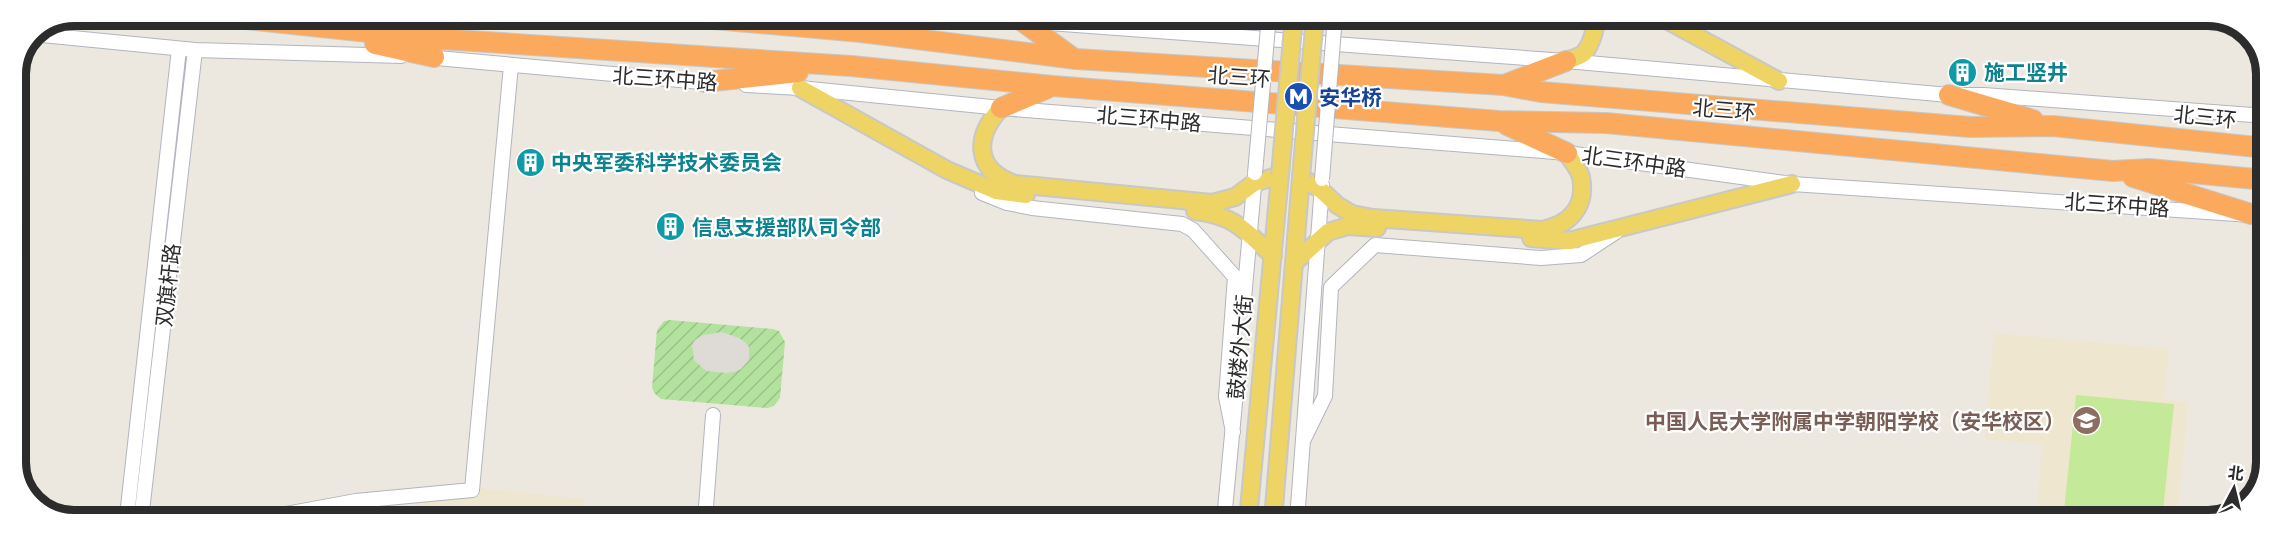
<svg xmlns="http://www.w3.org/2000/svg" width="2282" height="536" viewBox="0 0 2282 536" font-family="Raleway,'Noto Sans SC',sans-serif">
<style>
.education{fill:#eee6cf}
.garden{fill:url(#garden-furrows)}
.pitch{fill:#c4e999}
.plaza{fill:#dedbd6}
.lines{fill:none;stroke-linecap:round;stroke-linejoin:round}
.minor-casing{stroke:#b2b5bf;stroke-width:16}
.major-casing{stroke:#c8c8c8;stroke-width:20}
.highway-casing{stroke:#c8c8c8;stroke-width:22}
.minor{stroke:#fff;stroke-width:14}
.major{stroke:#eed464;stroke-width:16}
.highway{stroke:#faa95d;stroke-width:20}
.minor-bridge-casing{stroke:#b2b5bf;stroke-width:16;stroke-linecap:butt}
.major-bridge-casing{stroke:#c8c8c8;stroke-width:20;stroke-linecap:butt}
.minor-bridge{stroke:#fff;stroke-width:14}
.major-bridge{stroke:#eed464;stroke-width:16}
.labels{text-anchor:middle;dominant-baseline:central;stroke-width:4.5;stroke-linejoin:round;paint-order:stroke}
.culture-label{font-size:21px;font-weight:bold;fill:#0d838f;stroke:#fff;text-anchor:start}
.street-label{font-size:21px;fill:#2c2c2c;stroke:#fff}
.transit-label{font-size:21px;font-weight:bold;fill:#164399;stroke:#fff;text-anchor:start}
.education-label{font-size:21px;font-weight:bold;fill:#785e54;stroke:#fff;text-anchor:end}
.rim{fill:none;stroke:#2c2c2c;stroke-width:8}
</style>
<defs>
<pattern id="garden-furrows" width="10" height="10" patternUnits="userSpaceOnUse" patternTransform="scale(1.5)"><rect width="10" height="10" fill="#b2e29d"/><path d="M-1 1l2-2M0 10L10 0M9 11l2-2" fill="none" stroke="#99c287"/></pattern>
</defs>
<rect width="100%" height="100%" fill="#ede8df"/>
<!-- education -->
<path class="education" d="M1994,333l175,16 -5,51 24,2 -11,119h-141l6,-77 -57,-5z
M480,488l105,11 -2,21h-168v-18l8,-4 53,-1 3,-2z"/>
<!-- garden -->
<path class="garden" d="M670,320l103,9 6,2 6,11 -5,56 -6,8 -7,2 -106,-9 -7,-6 -2,-6 5,-57 7,-9z"/>
<!-- pitch -->
<path class="pitch" d="M15,318l14,2 -13,127h-1z
M2076,395l98,9 -12,117h-99z"/>
<!-- plaza -->
<path class="plaza" d="M722,332l17,6 7,5 3,4v13l-8,9 -7,3 -8,1 -20,-2 -12,-11 -2,-15 3,-5 8,-5z"/>
<g class="lines">
<defs>
<path id="minor" d="M975,16l47,5 544,40 383,34h35l282,21
M32,34l163,16 206,6
M426,57l286,26
M746,85l54,3 201,20 566,45 225,31 474,32
M982,193l25,10 25,5 150,16 11,6 42,47 -9,120 7,35
M1244,299l11,-124
M1303,441l22,-45 6,-109 44,-42 166,13 40,-3 35,-23
M122,520l6,-13 51,-458
M141,520l54,-470
M253,520l103,-19 116,-11 39,-425
M705,520l8,-105
M1224,520l15,-160
M1297,520l25,-335"/>
<path id="major" d="M1659,16l120,65
M1566,61c5,-2 14,-4 18,-8 8,-9 12,-26 12,-37
M800,88l147,82 49,21 30,4
M1001,108c-27,29 -27,62 14,76l197,19 23,-6 19,-14 26,-8 -32,345
M1195,211c41,5 49,19 78,45
M1531,238l38,3 223,-57
M1295,262l33,-30 20,-6 29,2
M1273,520l28,-343 20,13 16,15 15,9 21,4 169,12c27,-5 45,-23 39,-53 -2,-8 -10,-17 -14,-24"/>
<path id="highway" d="M208,15l217,23 426,28 202,20 446,35 107,2 507,48 36,-2 117,11
M668,15l193,17 215,27 427,26 38,7 429,35 83,-1 213,22
M1022,21l51,37
M375,44l59,13
M704,82l94,-10
M1504,85l62,-24
M1949,95l84,25
M1001,108l47,-20
M1507,125l60,28
M2133,177l118,37"/>
</defs>
<!-- minor casing -->
<use href="#minor" class="minor-casing"/>
<!-- major casing -->
<use href="#major" class="major-casing"/>
<!-- highway casing -->
<use href="#highway" class="highway-casing"/>
<!-- minor -->
<use href="#minor" class="minor"/>
<!-- major -->
<use href="#major" class="major"/>
<!-- highway -->
<use href="#highway" class="highway"/>
<defs>
<path id="minor-bridge" d="M1255,173l14,-157
M1322,179l13,-163"/>
<path id="major-bridge" d="M1280,175l14,-159
M1301,177l14,-161"/>
</defs>
<!-- minor-bridge casing -->
<use href="#minor-bridge" class="minor-bridge-casing"/>
<!-- major-bridge casing -->
<use href="#major-bridge" class="major-bridge-casing"/>
<!-- minor-bridge -->
<use href="#minor-bridge" class="minor-bridge"/>
<!-- major-bridge -->
<use href="#major-bridge" class="major-bridge"/>
</g>
<!-- icons -->
<defs>
<symbol id="building-disc" viewBox="-11 -11 22 22"><circle r="9.5" fill="#0f9aa8" stroke="#fff"/><path d="M-4-6H4V6H1V3H-1V6H-4ZM-2.5-4.3h1.7v1.8h-1.7ZM.8-4.3h1.7v1.8H.8ZM-2.5-1h1.7V.8h-1.7ZM.8-1h1.7V.8H.8Z" fill="#fff"/></symbol>
<symbol id="metro-disc" viewBox="-11 -11 22 22"><circle r="9.5" fill="#1a4fb4" stroke="#fff"/><path d="M-5.5 5V-5H-3L0 0L3-5H5.5V5H3V-.5L0 4L-3-.5V5Z" fill="#fff"/></symbol>
<symbol id="school-disc" viewBox="-11 -11 22 22"><circle r="9.5" fill="#8d6e63" stroke="#fff"/><path d="M0-5L7-2L0 1L-7-2ZM-4 1L0 2.5L4 1V4Q0 6-4 4Z" fill="#fff"/></symbol>
</defs>
<g fill-rule="evenodd">
<use href="#building-disc" x="1946" y="56" width="33" height="33"/>
<use href="#metro-disc" x="1282" y="80" width="33" height="33"/>
<use href="#building-disc" x="514" y="146" width="33" height="33"/>
<use href="#building-disc" x="654" y="210" width="33" height="33"/>
<use href="#school-disc" x="2070" y="404" width="33" height="33"/>
</g>
<g class="labels">
<!-- culture labels -->
<g class="culture-label">
<text x="1984" y="72">施工竖井</text>
<text x="551" y="162">中央军委科学技术委员会</text>
<text x="692" y="227">信息支援部队司令部</text>
</g>
<!-- street labels -->
<g class="street-label">
<text transform="translate(1239 77) rotate(4)">北三环</text>
<text transform="translate(665 79) rotate(4)">北三环中路</text>
<text transform="translate(1724 110) rotate(5)">北三环</text>
<text transform="translate(2205 117) rotate(6)">北三环</text>
<text transform="translate(1149 119) rotate(5)">北三环中路</text>
<text transform="translate(1634 162) rotate(8)">北三环中路</text>
<text transform="translate(2117 205) rotate(4)">北三环中路</text>
<text transform="translate(168 285) rotate(-84)">双旗杆路</text>
<text transform="translate(1240 347) rotate(-85)">鼓楼外大街</text>
</g>
<!-- transit labels -->
<g class="transit-label">
<text x="1319" y="97">安华桥</text>
</g>
<!-- education labels -->
<g class="education-label">
<text x="2065" y="421">中国人民大学附属中学朝阳学校（安华校区）</text>
</g>
</g>
<!-- crop -->
<path d="M0 0H2282V536H0ZM74 26H2208A48 48 0 0 1 2256 74V462A48 48 0 0 1 2208 510H74A48 48 0 0 1 26 462V74A48 48 0 0 1 74 26Z" fill="#fff" fill-rule="evenodd"/>
<path class="rim" d="M74 26H2208A48 48 0 0 1 2256 74V462A48 48 0 0 1 2208 510H74A48 48 0 0 1 26 462V74A48 48 0 0 1 74 26Z"/>
<!-- north arrow -->
<g transform="translate(2234 488) rotate(7)" stroke="#ffffff" stroke-width="4.5" paint-order="stroke">
<path d="M0-4.5L10 22L0 15L-10 22Z" fill="#2c2c2c"/>
<text y="-9" font-size="16" font-weight="bold" text-anchor="middle" fill="#2c2c2c">北</text>
</g>
</svg>
